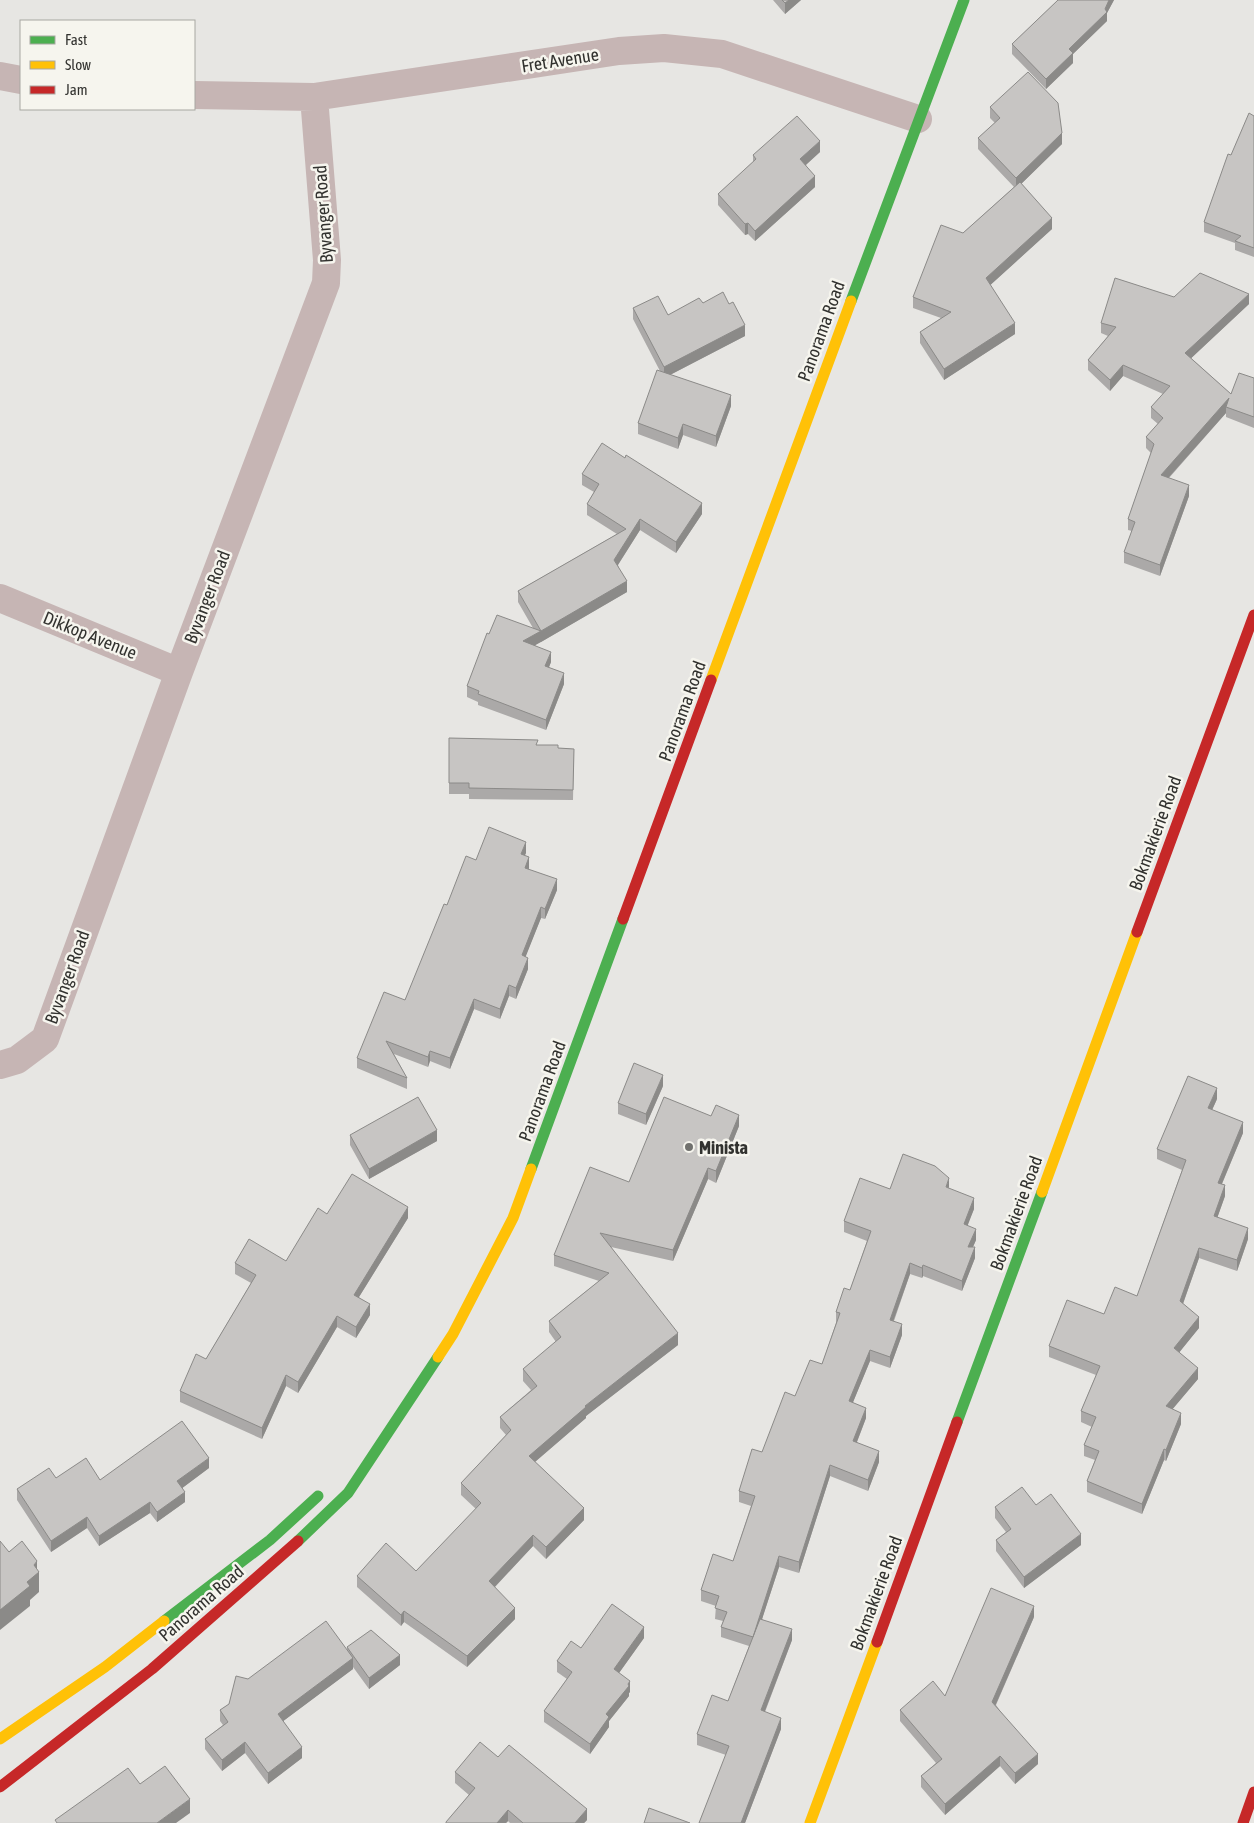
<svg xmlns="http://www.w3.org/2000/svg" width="1254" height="1823" viewBox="0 0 1254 1823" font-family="'Asap Condensed',sans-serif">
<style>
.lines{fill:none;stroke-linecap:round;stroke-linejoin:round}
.street{stroke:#c6b5b4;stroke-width:28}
.fast{stroke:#4caf50;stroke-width:11}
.slow{stroke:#ffc107;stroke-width:11}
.jam{stroke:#c62828;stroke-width:11}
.wall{fill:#aba9a8}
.shaded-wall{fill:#8b8a88}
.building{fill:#c7c5c3;stroke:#8b8a88}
.poi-dot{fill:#71716e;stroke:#f6f5ee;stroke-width:2}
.labels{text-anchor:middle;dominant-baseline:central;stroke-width:5;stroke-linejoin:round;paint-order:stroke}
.street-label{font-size:18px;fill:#32322f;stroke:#f6f5ee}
.poi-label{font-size:18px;font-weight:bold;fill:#32322f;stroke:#f6f5ee;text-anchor:start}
</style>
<rect width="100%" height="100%" fill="#e7e6e3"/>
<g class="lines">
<!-- street -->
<path class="street" d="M0,76l21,4
M194,95l120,2 305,-46 45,-3 58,6 196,65
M0,598l179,74
M0,1065l17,-5 28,-21 134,-367 147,-389 1,-23 -13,-163"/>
<!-- fast -->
<path class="fast" d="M851,301l113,-301
M531,1169l92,-250
M957,1422l85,-230
M298,1541l50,-48 90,-136
M164,1621l106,-81 48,-44"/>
<!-- slow -->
<path class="slow" d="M711,680l140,-379
M1042,1192l95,-260
M438,1357l15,-23 60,-116 18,-49
M0,1739l105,-72 59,-46
M810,1823l67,-181"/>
<!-- jam -->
<path class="jam" d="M623,919l88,-239
M1137,932l117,-317
M877,1642l80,-220
M0,1787l152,-118 146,-128
M1243,1823l11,-31"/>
</g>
<!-- wall -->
<path class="wall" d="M773,0h28l-16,14z
M1058,0h56l-7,13v8l-34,33v9l-27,26 -34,-35v-10z
M990,107l72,37 -41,40 31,45 -62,56 25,49 -71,46 -24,-37v-11l21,-14 -28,-10v-11l50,-64 51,-46 -36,-38v-11l17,-15 -5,-5z
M1254,116v141l-19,-7v-7l-31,-11v-10l27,-67z
M820,152l-14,13 9,22 -60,54 -7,-7 -3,1 -27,-30v-11l35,-32v-7z
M1174,297l75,7 -58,54 40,36 23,-16v50l-28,-11v-4l-57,65 20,18 -29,80 -36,-13v-11l8,-21 -4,-1v-11l23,-66 -5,-5v-11l12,-13 -7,-6v-11l12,-13 -40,-18 -13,15 -22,-21v-10l20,-24 -7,-3v-10z
M703,303l42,33 -75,39 61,31 -15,41 -33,-12 -5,14 -40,-15v-11l22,-52 -27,-52v-11l35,7z
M582,474l120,40 -26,39 -36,-23 -22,35 9,27 -86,50v-1l-6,4 16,17 -2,5 15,17 -18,46 -68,-25v-3l-11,-5v-11l22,-52 44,-6 -15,-26v-11l99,-57 -30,-19v-11l7,-12 -12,-7z
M449,738l89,7 20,3 16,1 -1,51 -104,-1v-5h-20z
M526,853l-2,2 5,13v2l28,20 -12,29 -4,-1 -16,39 3,12 -12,30 -7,-3 -9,23 -26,-10 -24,60 -20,-8 -2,6 -34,-13 13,24v11l-50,-21v-10l48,-58 42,-95 29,-45z
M663,1086l-17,39 -28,-11v-11z
M1217,1099l-5,11 31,23 -21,51 3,12 -8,22 31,21 -11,32 -38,-13 -16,46 16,24 -20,24 19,27 -26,30 9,15 -15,37 -2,-1 -22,54 -55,-22v-11l8,-21 -11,-4v-11l8,-18 -11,-5v-11l15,-36 -47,-18v-11l88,-50 45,-126 -25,-11v-10z
M711,1116l28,10 -23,57 -8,-4 -35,82 -62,-14 67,98 -92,71v2l-51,44 49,58 -38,39 -13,-13 -38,41 20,32 -48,48 -63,-45 -3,4 -44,-39v-11l59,-5 60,-62 -15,-14v-12l45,-48 -6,-7v-11l31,-27 -8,-9v-12l33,-27 -7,-10v-11l50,-40 -45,-15v-11l75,-73z
M350,1135l87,6 -68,38 -19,-34z
M949,1188l25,21 -7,16 9,15 -3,7 2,11 -13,33 -39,-15 -1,2 -12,-4 -16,47 8,14 -12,33 -20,-7 -17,41 13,16 -9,24 22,20 -11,29 -38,-15 -31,97 -20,-6 -17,52 30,21 -27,72 16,17 -36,94h-46l27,-68 -29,-10v-11l31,-33 21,-55 -28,-9v-10l2,-6 -8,-2 1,-13 -15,-5v-11l32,-29 18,-55 -12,-4v-11l56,-95 27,-32 14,-41v-11l14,-22 17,-49 -23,-9v-11l46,-32z
M327,1214l81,4 -49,79 11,18 -14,23 -19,-11 -39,66 -12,-7 -24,53 -82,-37v-11l26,-32 45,-76 -16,-9v-11l51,-2z
M209,1468l-27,20 3,14 -28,20 -7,-9 -51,33 -12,-18 -36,24 -34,-52v-11z
M1036,1505l45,40 -57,43 -28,-37v-11l10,-8 -11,-14v-11z
M1034,1617l-38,88 42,59 -23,20 -15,-18 -55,49 -24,-28v-11l15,-13 -36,-42v-11l45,-14z
M644,1638l-25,35 11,19 -1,1v3l-20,25v6l-19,27 -46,-32v-11l23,-32 -10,-7v-11l24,-13z
M347,1647l53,18 -31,24 -16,-22v2l-70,52 19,37 -34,26 -23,-31 -23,18 -17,-22v-10l18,-14 -3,-4v-11l9,-6 19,-25 99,-30z
M498,1757l89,63 -3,3h-74l-2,-2 -2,2h-60l23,-28 -14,-12v-11z"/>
<!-- shaded-wall -->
<path class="shaded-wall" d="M789,0h12l-16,14v-11z
M1109,0h5l-7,13v8l-34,33v9l-27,26v-10l23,-30 36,-40z
M1062,133v11l-46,45v-11z
M820,141v11l-20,18v-11z
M815,176v11l-60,54v-10z
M1052,218v11l-66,60v-11z
M748,223v11l-3,1v-11z
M1249,294v10l-64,60v-11z
M1015,323v11l-71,46v-11z
M745,325v11l-81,42v-11z
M1123,365v11l-13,15v-11z
M731,395v11l-15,41v-11z
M1229,398l-3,9v6l-65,73v-11z
M683,424v11l-5,14v-11z
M1189,485v11l-29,80v-11z
M702,503v11l-26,39v-11z
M640,519v11l-26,41v-11z
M627,581v11l-86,50v-11z
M541,631v11l-18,10v-11z
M551,652v10l-6,15v-11z
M564,673v11l-18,46v-10z
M526,842v11l-5,12v-11z
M529,857v11l-4,11v-11z
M557,879v11l-12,29v-10z
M541,907v11l-19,48v-11z
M528,958v11l-12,30v-11z
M509,985v11l-9,23v-10z
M474,999v10l-24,60v-11z
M430,1051v10l-2,6v-10z
M663,1075v11l-17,39v-11z
M1217,1088v11l-9,20v-11z
M739,1115v11l-23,57v-12z
M1243,1122v11l-25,60v-10z
M437,1130v11l-68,38v-10z
M708,1168v11l-35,82v-11z
M949,1178v10l-3,-1z
M1225,1185v11l-11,31v-11z
M974,1198v11l-10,26v-11z
M408,1207v11l-54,87v-10z
M1248,1228v11l-11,32v-11z
M976,1229v11l-8,18v-11z
M975,1247v11l-13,33v-10z
M1199,1248v10l-19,54v-11z
M910,1263v11l-20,56v-10z
M923,1265v11l-1,2v-10z
M370,1304v11l-14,23v-11z
M337,1316v11l-39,66v-11z
M1199,1317v11l-25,31v-11z
M902,1324v11l-12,33v-11z
M678,1333v12l-92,71v2l-57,49v-11l56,-50z
M870,1350v11l-21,51v-11z
M1198,1368v11l-32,38v-11z
M286,1375v11l-24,53v-11z
M866,1408v10l-13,34v-11z
M1181,1413v11l-15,37v-11z
M1164,1449v11l-22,54v-10z
M879,1451v11l-11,29v-11z
M209,1458v10l-32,24v-11z
M830,1465v11l-31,97v-11z
M185,1492v10l-28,20v-10z
M150,1502v11l-51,33v-10z
M584,1508v12l-38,39v-12z
M87,1517v11l-36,24v-11z
M1081,1534v11l-57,43v-11z
M533,1535v11l-44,47v-12z
M779,1556v11l-26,80v-10z
M37,1561v12l2,-1v20l-9,8v6l-30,24v-20l27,-28 7,-17z
M1034,1606v11l-42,96v-11z
M515,1608v11l-48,48v-11z
M404,1611v11l-3,4v-11z
M644,1627v11l-30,42v-11z
M792,1629v11l-31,81v-11z
M400,1655v10l-31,24v-11z
M353,1658v11l-75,56v-11z
M630,1681v11l-1,1v3l-20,25v6l-19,27v-10l16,-30z
M781,1718v11l-36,94h-4z
M245,1742v11l-23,18v-11z
M302,1747v11l-34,26v-11z
M1038,1754v10l-23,20v-11z
M1000,1756v10l-55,49v-11z
M190,1799v14l-14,10h-19z
M587,1809v11l-3,3h-9z
M508,1810v11l-2,2h-9z"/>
<!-- building -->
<path class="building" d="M782,0h7l-4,3z
M1058,0h51l-4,9 2,3 -38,37 4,4 -27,26 -34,-35z
M1028,72l30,31 4,30 -46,45 -38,-40 22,-20 -10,-11z
M1249,113l5,3v132l-19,-7 6,-5 -37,-14 24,-68 3,1z
M797,116l23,25 -20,18 15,17 -60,55 -7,-8 -3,1 -27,-30 38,-35 -3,-4z
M1020,182l32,36 -66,60 29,45 -71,46 -24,-37 31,-20 -38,-15 28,-72 22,8z
M1200,273l49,21 -64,59 46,41 8,-21 15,5v39l-28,-10 3,-9 -68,77 28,10 -29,80 -36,-13 11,-30 -7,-3 26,-75 -8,-7 17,-19 -12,-11 19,-21 -47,-21 -13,15 -22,-20 28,-33 -15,-4 14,-45 59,19z
M723,292l6,12 4,-2 12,23 -81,42 -31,-59 25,-12 10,19 31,-17 4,5z
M657,370l74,25 -15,41 -33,-12 -5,14 -40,-15z
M602,443l23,15 1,-3 76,48 -26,39 -36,-23 -26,41 13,21 -86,50 -23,-40 108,-62 -39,-25 12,-20 -17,-10z
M497,615l44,16 -18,10 28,11 -6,14 19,7 -18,47 -68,-26 1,-3 -12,-5 20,-53 2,1z
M449,738l89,2 -2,5h22v3l16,1 -1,41 -104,-2v-5h-20z
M489,827l37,15 -5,12 8,3 -4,11 32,11 -12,30 -4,-2 -19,48 6,3 -12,30 -7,-3 -9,24 -26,-10 -24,59 -20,-7 -2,6 -42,-16 21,37 -50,-20 27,-66 21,8 39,-96 3,1 19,-49 10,4z
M634,1063l29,12 -17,39 -28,-11z
M1188,1076l29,12 -9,20 35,14 -25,61 7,2 -11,31 34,12 -11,32 -38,-12 -19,53 19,16 -25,31 24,20 -32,38 15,7 -15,37 -2,-1 -22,55 -55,-23 12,-30 -15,-6 12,-28 -15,-6 19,-45 -51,-20 18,-46 37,14 11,-27 22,9 49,-136 -29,-11z
M418,1097l19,33 -68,39 -19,-34z
M664,1097l47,19 5,-11 23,10 -23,56 -8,-3 -35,82 -73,-17 78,100 -93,73 1,1 -57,49 55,52 -38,39 -13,-12 -44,46 26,27 -48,48 -63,-45 -3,4 -44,-39 29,-33 30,28 65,-68 -20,-20 50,-53 -11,-13 37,-31 -14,-17 38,-32 -12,-16 60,-48 -55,-18 36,-88 39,15z
M903,1154l32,12 14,12 -3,9 28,11 -10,26 12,5 -8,18h7l-13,34 -39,-16 -1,3 -12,-5 -20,57 12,4 -12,33 -20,-7 -21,51 17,7 -13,33 26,10 -11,29 -38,-15 -31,97 -20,-6 -26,81 -32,-10 6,-15 -12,-4 4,-12 -18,-6 12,-36 20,7 22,-65 -16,-5 13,-42 10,3 23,-60 10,4 15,-36 12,4 18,-51 -4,-1 8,-24 6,2 21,-59 -27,-10 16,-43 30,11z
M352,1174l56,33 -54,88 16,9 -14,23 -19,-11 -39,66 -12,-7 -24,53 -82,-37 16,-37 10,5 50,-84 -21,-12 14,-24 37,22 32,-53 9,6z
M182,1421l27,37 -32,23 8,11 -28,20 -7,-10 -51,34 -12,-19 -36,24 -34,-52 32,-21 7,10 30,-20 14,22z
M1022,1487l14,18 15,-11 30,40 -57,43 -28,-37 15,-11 -16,-22z
M0,1541l9,11 13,-11 15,20 -3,4 5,7 -12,10 3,4 -30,24z
M991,1588l43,18 -42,96 46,52 -23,19 -15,-17 -55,48 -24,-28 21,-17 -42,-49 33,-29 12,15z
M612,1604l32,23 -30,42 16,12 -2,3 1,2 -23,28 3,3 -19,27 -46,-33 28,-39 -15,-11 14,-20 10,7z
M760,1619l32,10 -31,81 20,8 -40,105h-42l30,-77 -32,-12 15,-39 16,6z
M326,1621l27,37 -75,56 24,33 -34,26 -23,-31 -23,18 -17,-21 23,-17 -8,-12 9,-6 7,-28 12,3z
M371,1630l29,25 -31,23 -22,-31z
M480,1742l18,15 11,-12 78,64 -12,14h-52l-15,-13 -11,13h-51v-1l29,-34 -20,-16z
M165,1766l25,33 -33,24h-100l-2,-3 73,-52 12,16z
M649,1808l41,15h-46z"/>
<!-- markers -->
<circle class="poi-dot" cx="689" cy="1147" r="5"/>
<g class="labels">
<!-- street labels -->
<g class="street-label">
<text transform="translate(560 60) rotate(-9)">Fret Avenue</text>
<text transform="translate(323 214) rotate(-94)">Byvanger Road</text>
<text transform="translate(821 331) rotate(-70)">Panorama Road</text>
<text transform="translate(207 597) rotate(-69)">Byvanger Road</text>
<text transform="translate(90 635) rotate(22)">Dikkop Avenue</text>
<text transform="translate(682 711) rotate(-70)">Panorama Road</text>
<text transform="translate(1155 833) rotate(-70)">Bokmakierie Road</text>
<text transform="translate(67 977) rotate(-70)">Byvanger Road</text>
<text transform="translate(542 1091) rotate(-70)">Panorama Road</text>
<text transform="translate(1016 1213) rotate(-70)">Bokmakierie Road</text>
<text transform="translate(876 1593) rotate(-70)">Bokmakierie Road</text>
<text transform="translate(201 1603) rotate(-41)">Panorama Road</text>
</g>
<!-- poi labels -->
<g class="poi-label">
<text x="699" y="1147">Minista</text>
</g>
</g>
<!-- legend -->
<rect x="20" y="20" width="175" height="90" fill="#f6f5ee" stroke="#a8a7a2"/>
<rect x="30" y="36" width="25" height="8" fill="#4caf50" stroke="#a8a7a2"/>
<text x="65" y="45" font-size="15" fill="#32322f">Fast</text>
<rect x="30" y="61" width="25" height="8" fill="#ffc107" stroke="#a8a7a2"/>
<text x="65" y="70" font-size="15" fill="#32322f">Slow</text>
<rect x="30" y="86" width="25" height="8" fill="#c62828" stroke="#a8a7a2"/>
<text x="65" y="95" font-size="15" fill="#32322f">Jam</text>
</svg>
